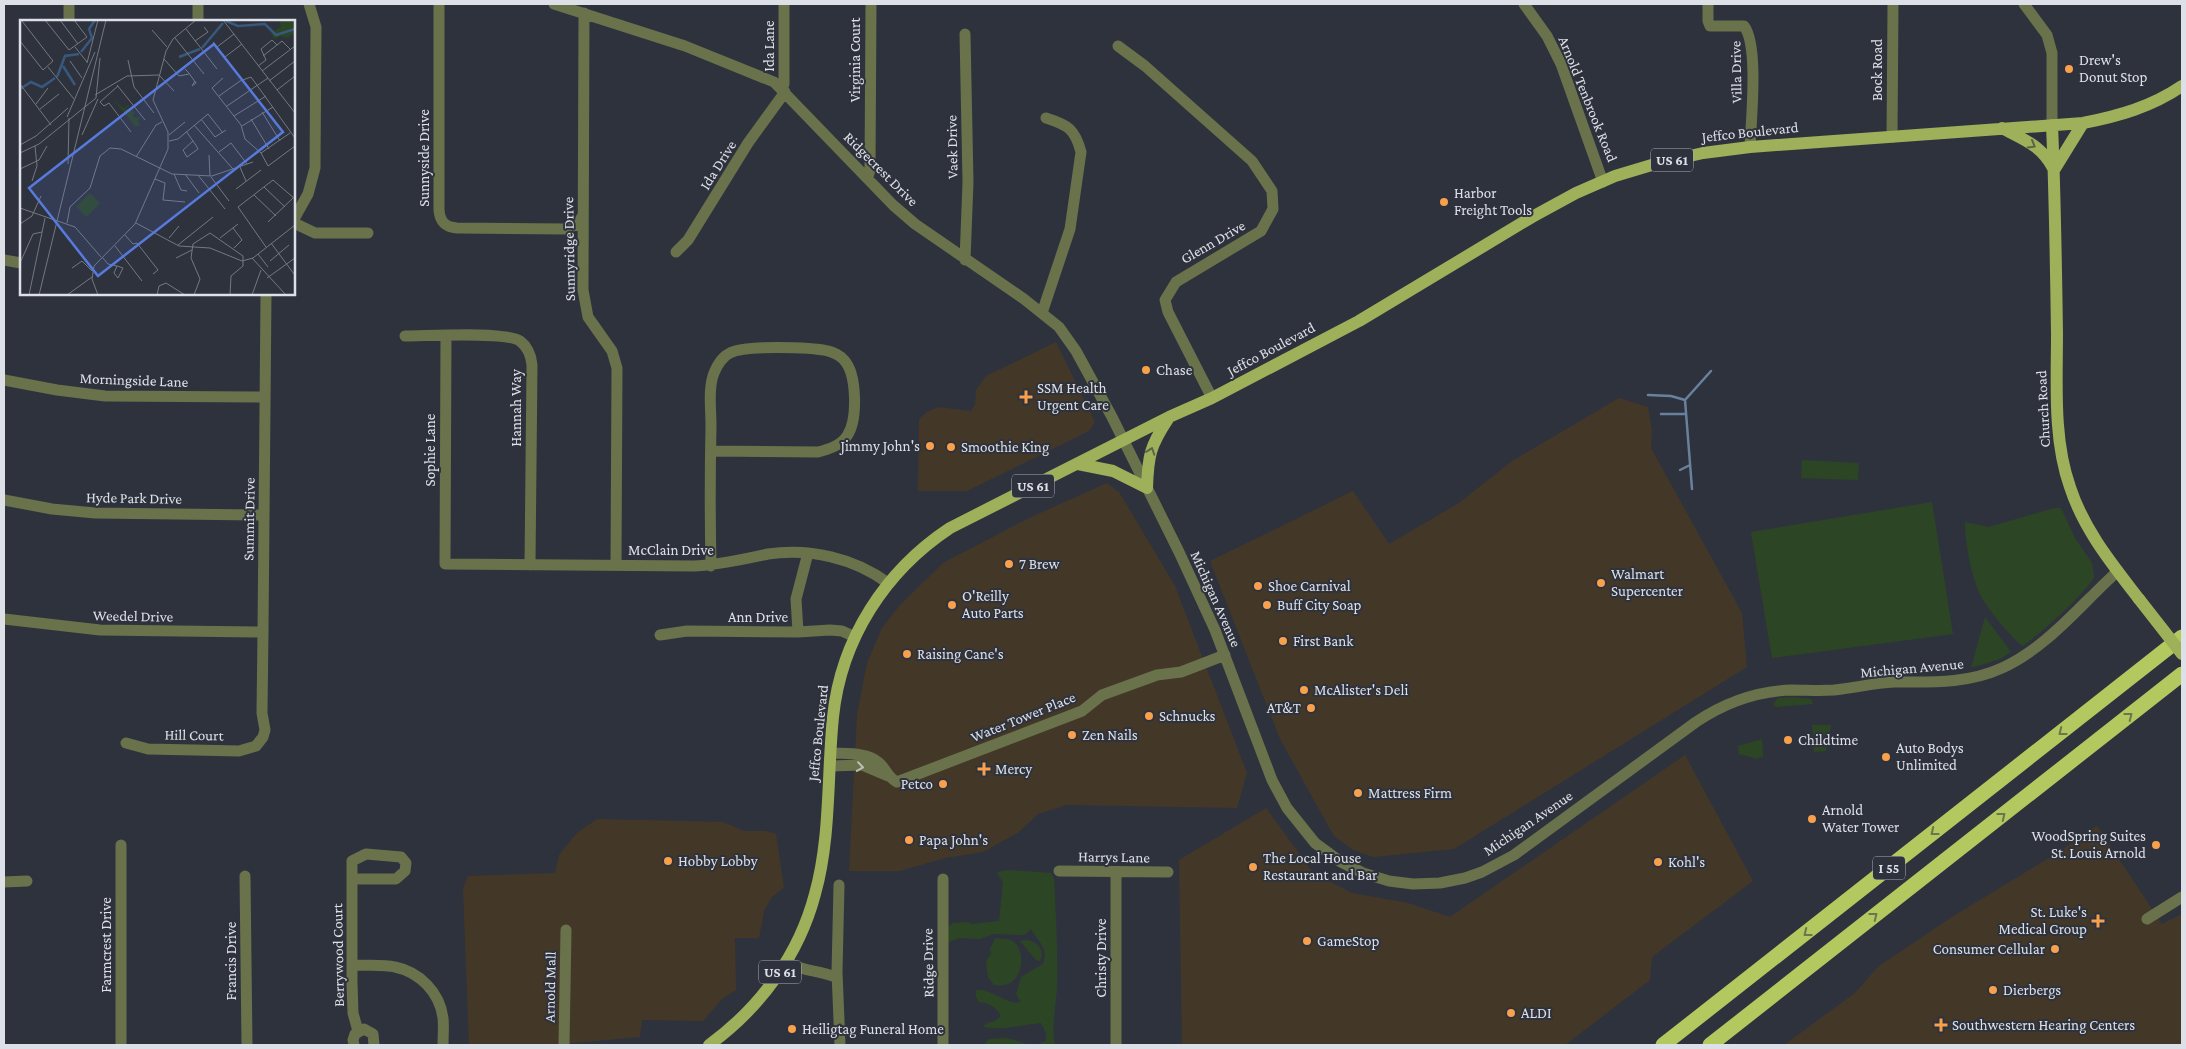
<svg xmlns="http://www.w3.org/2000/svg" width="2186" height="1049" viewBox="0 0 2186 1049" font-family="'Crimson Pro',serif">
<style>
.commercial{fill:#433828}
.green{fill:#2c4625}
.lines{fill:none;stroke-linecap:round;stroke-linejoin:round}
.stream{stroke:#6a819e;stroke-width:2.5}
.minor{stroke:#69724a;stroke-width:11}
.major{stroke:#9eb05a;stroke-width:12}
.highway{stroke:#b3c85f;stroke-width:15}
.major-bridge{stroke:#9eb05a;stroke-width:12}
.oneway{stroke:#5b6449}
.oneway2{stroke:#6a764c}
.oneway3{stroke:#bbbfb8}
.poi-dot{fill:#f9a04c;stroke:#2e323d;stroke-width:2}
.labels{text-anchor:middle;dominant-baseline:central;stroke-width:4;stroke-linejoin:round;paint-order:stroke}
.shield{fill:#2e323d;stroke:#a9acb4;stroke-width:1}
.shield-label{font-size:14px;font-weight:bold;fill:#dee0e7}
.street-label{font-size:15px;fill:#dee0e7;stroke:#2e323d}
.poi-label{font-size:15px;fill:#dee0e7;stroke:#2e323d;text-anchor:start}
.inset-river{fill:none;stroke:#38587e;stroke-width:2.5}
.inset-road{fill:none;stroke:#747881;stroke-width:1}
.view{fill:#577adc;fill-opacity:0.15;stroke:#577adc;stroke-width:2.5}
.inset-edge{fill:none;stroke:#dee0e7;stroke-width:2.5}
</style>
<rect width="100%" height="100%" fill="#2e323d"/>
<!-- commercial -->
<path class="commercial" d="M1056,342l39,80 -6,9 -122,60h-49l1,-71 8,-8 11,-5 33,4 4,-6 1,-15 10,-14z
M1619,398l29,9 4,24 -1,17 91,165 5,54 -293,182 -81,8 -20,-7 -19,-14 -54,-97 -70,-178 143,-70 36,53 70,-41 53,-42z
M1107,483l12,9 56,94 72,187 -10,35 -170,-3 -29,9 -19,18 -36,20 -38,6 -45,13h-51l8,-156 10,-52 15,-35 18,-23 43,-42 84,-44z
M1685,755l68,126 -101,76 -2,23 -85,65h-383l-3,-185 87,-52 48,66 38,19 56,10 42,14z
M597,819l126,3 21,9h21l11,3 8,53 -13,11 -7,13 -5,27h-24l1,52 -13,8 -20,23 -61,-1 -2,17 -89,8h-82l-6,-157 5,-12 87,-3 4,-18 18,-22z
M2097,826l65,98 20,-10v131h-398l71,-52 24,-27 73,-49 105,-64z"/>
<!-- green -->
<path class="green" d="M1802,460l57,3 -1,17 -57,-2z
M1932,502l21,132 -181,24 -21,-126z
M2054,508h7l14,30 17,25 2,14c-4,12 -60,63 -72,69 -14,-13 -28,-29 -38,-45 -12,-18 -19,-58 -19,-79l24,5z
M1985,617l26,35 -11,7 -29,9z
M1794,697l17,2 2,5 -37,3 -3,-3 5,-6z
M1812,725h19l-5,26 -12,1z
M1762,739l1,18h-4l-1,2 -19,-5 -1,-8z
M1009,870l42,3 3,6c2,36 4,72 3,109 -1,16 -6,41 -2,57h-19l10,-4v-8l-5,-10c-13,1 -49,9 -58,3l4,-3 8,-2 6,-5c-5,-9 -12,-13 -22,-14l-3,-5v-7c16,-2 30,16 45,12l-5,-8 5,-17 22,-13c6,-17 -5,-22 -12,-35l-7,6 -31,-1 -13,5 -20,-1 -12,4v-15l5,-4 15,-1 4,2 27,-3 4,-38 -6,-11z
M995,938c7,1 14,0 19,4 13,10 10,48 -20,43l-6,-8 -2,-16 5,-7 -1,-5z
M1027,940c11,2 18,10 13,21l-4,-1 -16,-19z
M1007,1038l23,7h-46l5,-6z"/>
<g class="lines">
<!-- stream -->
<path class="stream" d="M1648,395l23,1 14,4
M1661,414h25
M1680,470l10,-5
M1692,489l-7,-89 26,-29"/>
<!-- minor -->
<path class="minor" d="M69,4v17
M439,4v206c1,12 6,17 18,18l109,1 12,-5 5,-9
M554,4l131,42 89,36 119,123 22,19 109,75 35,28 17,24 36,66 67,135 36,78 57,150 15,28 28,35 26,19 22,11 26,8 24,3 27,-1 25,-5 17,-6 32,-17 182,-133c30,-20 60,-31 96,-32 14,0 28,1 42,0 20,-2 40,-7 60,-8 37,0 73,2 108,-14 46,-21 79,-64 116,-97
M1524,4l23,32 14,28 42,118
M1708,4v17l2,5h34c15,19 7,95 6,121
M2024,4l23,31 5,18v72
M584,13l-1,277 5,27 24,34 5,17 -1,197
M198,21v-17
M965,34l3,148 -3,78
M1118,46l27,20 107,95 20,30 1,18 -12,22 -85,51 -11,18 3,12 44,86
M782,89l2,-5v-80
M1892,137l1,-133
M868,177l2,-7 1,-166
M294,219l14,-25 7,-26 1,-141 -7,-23
M294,223l21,10h53
M676,252l12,-12 60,-97 37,-51
M4,260l17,3
M1042,313l28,-84 11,-77c-6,-23 -13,-27 -35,-34
M405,336c23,0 100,-5 115,5 8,6 11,14 12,24l-2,200
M446,336l-1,228 248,2c26,-1 50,-7 75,-12 42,-6 86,4 120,29
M4,380l53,10 48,6 160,1
M4,500l48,9 43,4 169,2
M711,566c-1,-47 -1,-94 0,-140 0,-17 -3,-38 3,-53 3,-8 9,-17 16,-20 14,-8 81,-6 98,-2 5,1 13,5 16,9 13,14 14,60 3,76 -7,10 -18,13 -29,16l-107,-1
M4,619l96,11 163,2
M798,632l-2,-33 12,-46
M660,635l27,-4 111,1 32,-2 12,1 13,6
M126,743l22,6 91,2 17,-5 7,-9 2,-7 -3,-17 1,-81 3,-338
M831,753c14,1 36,-1 47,9 8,6 9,15 19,20l185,-71 20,-16 55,-20 24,-3 44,-17
M831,766l31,-1 26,11
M121,845v200
M1059,871l109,1
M245,876l2,169
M352,879h44l9,-8 1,-8 -5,-6 -35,-3 -14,7v122l1,30 5,18
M4,882l23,-1
M839,885l-2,87 3,73
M2147,919l35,-22
M787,962c18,11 32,7 50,16
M352,965c15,1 30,-1 43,2 25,5 45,26 48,51 1,9 0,18 0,27
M354,1045l-1,-5 2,-6 9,-5 9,5 1,11
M564,1045l2,-115
M943,1045v-166
M1116,1045v-173"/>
<!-- major -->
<path class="major" d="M2052,125c3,70 4,139 5,209 0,50 -4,105 13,153 14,43 42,77 69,112
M2002,128c22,12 39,17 51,40
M2054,170l29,-47
M1078,464l35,7 34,17c1,-32 3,-42 21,-69
M709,1045c51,-37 90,-90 106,-151 16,-57 12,-119 18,-177 8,-78 52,-146 117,-189l219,-111 43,-19 147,-77 173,-104 44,-24 39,-17 40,-12 48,-11 47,-6 333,-24c36,-7 68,-16 99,-37"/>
<!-- highway -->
<path class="highway" d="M1663,1045l519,-408
M1710,1045l472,-371"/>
<!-- major-bridge -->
<path class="major-bridge" d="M2139,599l43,55"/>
</g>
<!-- one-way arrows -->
<defs><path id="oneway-chevron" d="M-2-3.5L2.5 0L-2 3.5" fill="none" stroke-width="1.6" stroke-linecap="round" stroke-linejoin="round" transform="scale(1.25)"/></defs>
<g class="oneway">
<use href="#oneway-chevron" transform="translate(2032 145) rotate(30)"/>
<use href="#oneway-chevron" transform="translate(1151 451) rotate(-71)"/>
</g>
<g class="oneway2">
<use href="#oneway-chevron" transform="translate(2129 716) rotate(-38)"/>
<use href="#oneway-chevron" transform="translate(2062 732) rotate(142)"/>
<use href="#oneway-chevron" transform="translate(2002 816) rotate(-38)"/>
<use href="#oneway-chevron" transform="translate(1934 832) rotate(142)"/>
<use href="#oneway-chevron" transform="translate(1874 916) rotate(-38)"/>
<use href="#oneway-chevron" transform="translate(1807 933) rotate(142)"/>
</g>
<use class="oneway3" href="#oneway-chevron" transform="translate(860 767) rotate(8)"/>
<!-- markers -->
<g class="poi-dot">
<circle cx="2069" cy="69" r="5"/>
<circle cx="1444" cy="202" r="5"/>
<circle cx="1146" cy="370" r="5"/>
<path d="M1023.5 389.5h5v5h5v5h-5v5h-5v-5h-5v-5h5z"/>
<circle cx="930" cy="446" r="5"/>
<circle cx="951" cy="447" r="5"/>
<circle cx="1009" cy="564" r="5"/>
<circle cx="1601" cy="583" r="5"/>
<circle cx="1258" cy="586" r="5"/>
<circle cx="952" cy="605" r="5"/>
<circle cx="1267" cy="605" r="5"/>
<circle cx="1283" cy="641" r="5"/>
<circle cx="907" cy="654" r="5"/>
<circle cx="1304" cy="690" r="5"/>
<circle cx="1311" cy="708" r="5"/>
<circle cx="1149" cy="716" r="5"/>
<circle cx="1072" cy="735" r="5"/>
<circle cx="1788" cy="740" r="5"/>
<circle cx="1886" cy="757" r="5"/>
<path d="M981.5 761.5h5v5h5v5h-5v5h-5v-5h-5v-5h5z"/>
<circle cx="943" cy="784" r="5"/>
<circle cx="1358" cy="793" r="5"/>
<circle cx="1812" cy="819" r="5"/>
<circle cx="909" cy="840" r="5"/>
<circle cx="2156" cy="845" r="5"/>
<circle cx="668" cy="861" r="5"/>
<circle cx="1658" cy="862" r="5"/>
<circle cx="1253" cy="867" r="5"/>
<path d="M2095.5 913.5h5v5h5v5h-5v5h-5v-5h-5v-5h5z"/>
<circle cx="1307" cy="941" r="5"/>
<circle cx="2055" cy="949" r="5"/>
<circle cx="1993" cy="990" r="5"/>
<circle cx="1511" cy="1013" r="5"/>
<path d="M1938.5 1017.5h5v5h5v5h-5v5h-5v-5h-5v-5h5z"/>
<circle cx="792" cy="1029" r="5"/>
</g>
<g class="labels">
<!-- shield labels -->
<g class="shield">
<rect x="1651" y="148.5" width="42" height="23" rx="4"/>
<rect x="1012" y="474.5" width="42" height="23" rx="4"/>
<rect x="1873" y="856.5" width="32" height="23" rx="4"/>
<rect x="759" y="960.5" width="42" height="23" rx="4"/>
</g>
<g class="shield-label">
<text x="1672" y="160">US 61</text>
<text x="1033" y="486">US 61</text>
<text x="1889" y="868">I 55</text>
<text x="780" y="972">US 61</text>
</g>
<!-- street labels -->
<g class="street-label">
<text transform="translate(769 46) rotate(-90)">Ida Lane</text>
<text transform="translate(855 60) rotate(-90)">Virginia Court</text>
<text transform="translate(1877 70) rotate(-90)">Bock Road</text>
<text transform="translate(1736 72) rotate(-91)">Villa Drive</text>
<text transform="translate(1588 99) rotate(68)">Arnold Tenbrook Road</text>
<text transform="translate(1750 132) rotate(-6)">Jeffco Boulevard</text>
<text transform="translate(952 147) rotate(-91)">Vaek Drive</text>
<text transform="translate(424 158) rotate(-90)">Sunnyside Drive</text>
<text transform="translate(718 165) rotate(-58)">Ida Drive</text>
<text transform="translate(881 169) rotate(45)">Ridgecrest Drive</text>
<text transform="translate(1213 242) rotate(-30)">Glenn Drive</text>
<text transform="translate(569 249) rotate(-91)">Sunnyridge Drive</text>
<text transform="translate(1271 349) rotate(-28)">Jeffco Boulevard</text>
<text transform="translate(134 380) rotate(2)">Morningside Lane</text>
<text transform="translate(516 408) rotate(-90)">Hannah Way</text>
<text transform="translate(2043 409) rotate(-93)">Church Road</text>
<text transform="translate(430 450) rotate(-90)">Sophie Lane</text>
<text transform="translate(134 498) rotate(1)">Hyde Park Drive</text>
<text transform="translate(249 519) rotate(-89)">Summit Drive</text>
<text x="671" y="550">McClain Drive</text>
<text transform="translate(1216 599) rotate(66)">Michigan Avenue</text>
<text transform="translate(133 616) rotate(1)">Weedel Drive</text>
<text x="758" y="617">Ann Drive</text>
<text transform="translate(1912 668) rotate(-5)">Michigan Avenue</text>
<text transform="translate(1023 717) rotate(-22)">Water Tower Place</text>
<text transform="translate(818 733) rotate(-84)">Jeffco Boulevard</text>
<text transform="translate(194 735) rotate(1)">Hill Court</text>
<text transform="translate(1528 823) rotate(-34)">Michigan Avenue</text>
<text transform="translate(1114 857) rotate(1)">Harrys Lane</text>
<text transform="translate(106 945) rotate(-90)">Farmcrest Drive</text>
<text transform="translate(338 955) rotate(-91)">Berrywood Court</text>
<text transform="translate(1101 958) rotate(-90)">Christy Drive</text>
<text transform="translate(231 961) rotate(-90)">Francis Drive</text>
<text transform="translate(928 963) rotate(-91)">Ridge Drive</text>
<text transform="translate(550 987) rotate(-89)">Arnold Mall</text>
</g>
<!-- poi labels -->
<g class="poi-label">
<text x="2079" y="60">Drew's<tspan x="2079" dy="17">Donut Stop</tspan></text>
<text x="1454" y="193">Harbor<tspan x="1454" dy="17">Freight Tools</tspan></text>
<text x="1156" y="370">Chase</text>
<text x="1037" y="388">SSM Health<tspan x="1037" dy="17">Urgent Care</tspan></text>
<text x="920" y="446" text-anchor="end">Jimmy John's</text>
<text x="961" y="447">Smoothie King</text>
<text x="1019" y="564">7 Brew</text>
<text x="1611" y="574">Walmart<tspan x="1611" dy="17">Supercenter</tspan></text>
<text x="1268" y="586">Shoe Carnival</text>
<text x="962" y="596">O'Reilly<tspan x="962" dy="17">Auto Parts</tspan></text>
<text x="1277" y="605">Buff City Soap</text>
<text x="1293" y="641">First Bank</text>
<text x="917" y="654">Raising Cane's</text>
<text x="1314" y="690">McAlister's Deli</text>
<text x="1301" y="708" text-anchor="end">AT&amp;T</text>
<text x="1159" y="716">Schnucks</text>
<text x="1082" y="735">Zen Nails</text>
<text x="1798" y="740">Childtime</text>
<text x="1896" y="748">Auto Bodys<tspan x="1896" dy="17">Unlimited</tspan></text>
<text x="995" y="769">Mercy</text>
<text x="933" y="784" text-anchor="end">Petco</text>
<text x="1368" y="793">Mattress Firm</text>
<text x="1822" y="810">Arnold<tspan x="1822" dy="17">Water Tower</tspan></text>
<text x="2146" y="836" text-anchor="end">WoodSpring Suites<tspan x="2146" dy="17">St. Louis Arnold</tspan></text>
<text x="919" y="840">Papa John's</text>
<text x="1263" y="858">The Local House<tspan x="1263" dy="17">Restaurant and Bar</tspan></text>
<text x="678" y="861">Hobby Lobby</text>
<text x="1668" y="862">Kohl's</text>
<text x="2087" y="912" text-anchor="end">St. Luke's<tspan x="2087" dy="17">Medical Group</tspan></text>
<text x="1317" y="941">GameStop</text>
<text x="2045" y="949" text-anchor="end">Consumer Cellular</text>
<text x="2003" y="990">Dierbergs</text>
<text x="1521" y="1013">ALDI</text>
<text x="1952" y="1025">Southwestern Hearing Centers</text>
<text x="802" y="1029">Heiligtag Funeral Home</text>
</g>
</g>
<!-- overview -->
<g transform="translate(20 20)">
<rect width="275" height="275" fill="#2e323d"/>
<path d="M259,0h16v13l-8,5 -6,-2 -7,3 -3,-6 10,-6zM93,79l10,9 7,-4 -5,5 6,1 -5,3 6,-3 3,3 -3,3 5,2 4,-3 -3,5 2,5 -4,2zM70,173l10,10 -13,14 -11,-10z" fill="#2c4625"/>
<path class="inset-river" d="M206,1l12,5 27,-2 11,11 19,-6M182,28l21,-25M61,32l11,-14 -3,-9 6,-9M159,37l21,-8M43,46l12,19M37,57l8,-21 14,-2M0,69l11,-7 11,5 13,-9"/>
<path class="inset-road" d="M25,0l24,30 18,-13 -13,-17M40,0l18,24M203,0l72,93M2,1l31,40 -10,9M166,9l31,40M132,10l15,17M155,18l29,36M0,21l23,29M175,21l13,-9 -4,-5M193,22l12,15 17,-13M55,27l12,15M197,27l17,-13M243,36l19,-15 9,9M144,39l15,17 10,-2M108,40l6,27 20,26M50,41l12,17M67,43l11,-43M238,46l8,-6 -5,-11 11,-9 5,5M28,47l26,32M165,49l3,3 8,11 -4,3 3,-5M242,51l33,-25M139,55l15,16M203,58l-11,10 29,37 4,14 16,14M249,61l26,-20M0,64l31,41M97,65l28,35M98,66l-18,16 4,4 5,-3 22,29M257,70l18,-14M75,75l32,-19 32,-1M199,76l21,-15 11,-4 44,61M16,84l12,-16M207,86l41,-28M20,89l19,-15M242,92l18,29M214,96l32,-20M47,97l28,-65M181,99l14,18 11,-7M231,99l18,30M174,105l39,44M222,106l31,-19M166,111l7,10 4,6 1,2 -11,8 -4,-7 10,-9M62,115l16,-36M149,115l16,-13M149,121l9,-2 30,-25 15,19M0,125l16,-9 32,-28M199,132l12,-9 16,21M0,133l19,-9 57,-46 4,-40M241,133l7,13 27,-20M241,133l29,-20M189,135l1,21M116,137l20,-32 6,-3M48,144l1,-46M220,147l6,14M0,149l19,-9 8,-14M154,154l7,16 6,1M165,154l14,19M178,155l27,34M191,157l18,24M135,159l10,4 -2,17 22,2M12,161l5,-15 -2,-20M244,167l21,20M216,169l25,-19M234,175l22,21M0,188l55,19 26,30M248,202l25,-24M47,203l3,-16 20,-19 10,-32 10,-8 11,1 51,25 40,2 41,-14M116,203l43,23 31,2 32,13 11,-3 42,-33M0,204l12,-8 9,-20M213,208l9,12 -8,8M105,215l8,9 4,-1 21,27 -5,4M149,218l10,-12M200,218l18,-14M251,223l23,31M158,225l35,-28M95,226l27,35M246,227l-28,-40 35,-27 22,19M238,234l10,13M82,237l6,7 9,2 6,2 -5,10 -4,-5 3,-7M156,238l16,-8M232,238l34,37M250,241l19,-16M0,243l13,-29 9,-2M52,248l10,-7 10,10M247,258l28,-20M9,275l16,-77M19,275l67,-275M47,275l25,-18M78,275l-6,-16 2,-13 41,-42 33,-75v-17l-15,-32 13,-49 7,-12 23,-19M137,275l2,-9 7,-3 19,12M174,275l6,-16 -9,-21 2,-14 17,-11 33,23v10l-12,10 -1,19M232,275l9,-25"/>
<path class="view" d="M194,24l69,88 -185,144 -69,-88z"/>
<rect width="275" height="275" class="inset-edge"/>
</g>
<!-- border -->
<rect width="2186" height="1049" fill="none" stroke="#dee0e7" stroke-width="10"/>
</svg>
